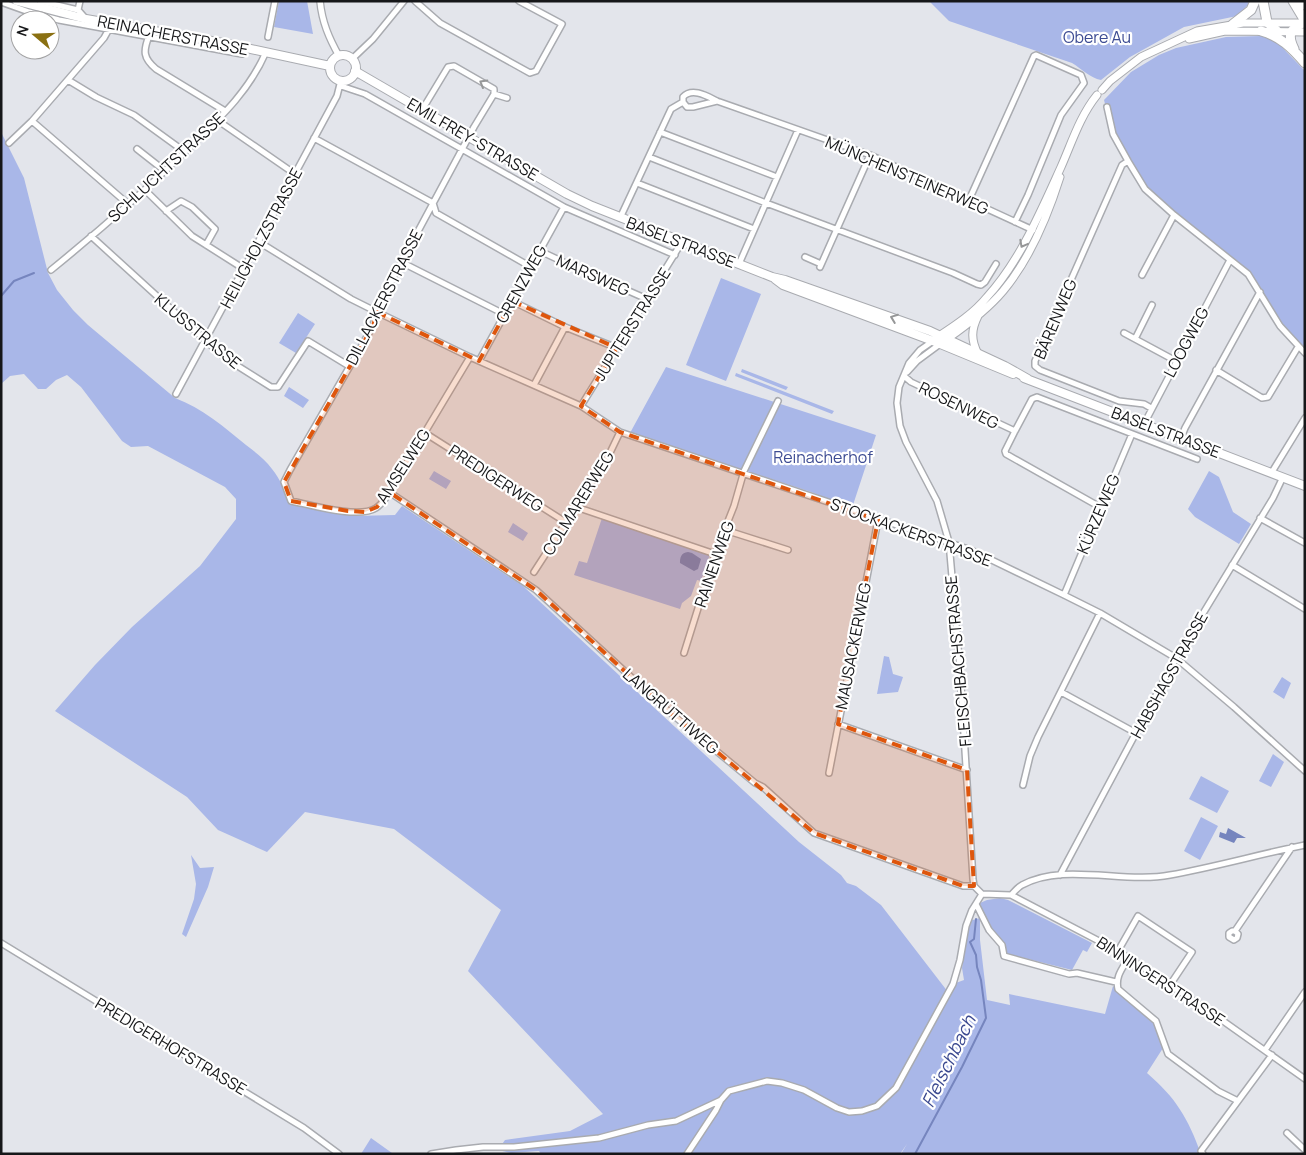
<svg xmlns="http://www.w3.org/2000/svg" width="1306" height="1155" viewBox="0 0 1306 1155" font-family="Manrope,sans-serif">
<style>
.green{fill:#a9b7e8}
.water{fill:#7685be}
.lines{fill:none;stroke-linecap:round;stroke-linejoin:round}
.stream{stroke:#7685be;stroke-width:2}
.minor-casing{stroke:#a9abb0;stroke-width:8}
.tertiary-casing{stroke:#a9abb0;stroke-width:8}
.secondary-casing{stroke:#a9abb0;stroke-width:9}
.primary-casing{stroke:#a9abb0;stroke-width:10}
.motorway-casing{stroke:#a9abb0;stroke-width:11}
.minor{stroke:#fff;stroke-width:5}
.tertiary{stroke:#fff;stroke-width:5.5}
.secondary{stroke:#fff;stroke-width:7}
.primary{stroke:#fff;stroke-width:8}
.motorway{stroke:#fff;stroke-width:9}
.oneway{stroke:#969798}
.marked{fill:#de560d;fill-opacity:0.2;stroke:#de560d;stroke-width:4;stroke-dasharray:10 6;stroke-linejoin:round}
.labels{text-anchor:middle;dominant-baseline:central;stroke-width:4.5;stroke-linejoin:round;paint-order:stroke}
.street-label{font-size:16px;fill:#161719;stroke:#fff}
.park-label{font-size:16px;fill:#3d4c93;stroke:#fff}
.water-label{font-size:18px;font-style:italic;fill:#3b4990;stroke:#fff}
</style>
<rect width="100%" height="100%" fill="#e3e5eb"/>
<!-- green -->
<path class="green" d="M279,1h28l6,33 -39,-7z
M929,1h319v4l-11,11 -53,11 -54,30 -29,23c-11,-2 -19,-11 -29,-17l-123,-42z
M1261,36l16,6 28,29v282l-25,-27 -32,-52 -103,-85 -32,-55 -9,-34 27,-28 28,-17 17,-7 50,-11z
M1,132l23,46 24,95 9,17 16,20 15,15 87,73c27,10 49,29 71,47 9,7 19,14 26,24 8,10 13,21 17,34l66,13 40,-1 7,-9 121,80 276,256 42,33 6,8 9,3 25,19 67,87 5,-8 11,-4 -2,-12 7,-47 11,-3v22l7,60 23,5 -1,-11 96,20 8,-28c12,15 34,24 42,39 4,7 6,16 8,23l-16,25c29,25 41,45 54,81h-300l6,-10 -7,10h-359l-2,-3 -28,2 -13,-3 7,-10 65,-9 33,-17 -135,-143 33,-61 -107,-81 -89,-17 -38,40 -49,-22 -31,-33 -132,-86 40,-46 37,-38 68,-61 36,-47v-20l-11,-12 -77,-41 -17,1 -9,-6 -41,-54 -14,-12 -11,5 -10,9h-8l-14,-15 -14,2 -9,8z
M721,278l40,16 -35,87 -40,-16z
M298,313l17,11 -19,29 -17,-10z
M666,367l210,68 -24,73 -41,-16 -181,-59z
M742,369l46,18 -2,3 -45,-18z
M736,373l98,38 -2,3 -97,-38z
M289,387l20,13 -6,8 -19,-12z
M434,471l17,10 -5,8 -17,-10z
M1209,471l10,6 14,35 18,12 -12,20 -44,-27 -7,-8z
M602,518l108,36 -9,27 -4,-1 -6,16 -9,7 -2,6 -106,-34 5,-14 8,2z
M513,523l15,10 -5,8 -15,-9z
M884,656l5,1 4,17 10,3 -5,15 -21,2z
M1282,677l9,6 -7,16 -11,-7z
M1273,754l11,8 -13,25 -12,-6z
M1201,776l28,15 -12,22 -28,-14z
M1201,817l17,9 -18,34 -16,-9z
M191,855l9,13 14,-1 -6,20 -22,50 -4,-3 12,-35 2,-15z
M1000,898l8,2 84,43 -5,9 -4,-2 -11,20 -68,-17 -22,-39 -2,-11 7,-3z
M371,1138l21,15v1h-31z"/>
<!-- water -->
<path class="water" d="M688,552l4,1 9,6 -3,10 -4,2 -14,-8c0,-6 1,-10 8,-11z
M1228,828l18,10h-9l-3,5 -15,-6 1,-5 6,2z"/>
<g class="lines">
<!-- stream -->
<path class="stream" d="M1,296l13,-15 20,-8
M915,1154l47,-87 24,-49 -5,-38 -4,-13 -1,-12 -6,-13 4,-3 2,-20"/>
<defs>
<path id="minor" d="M40,1l38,9 7,8
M415,1l25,22 90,50 6,-2 26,-47 -43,-23
M1,2l28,10 30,8 183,34
M78,10l2,-9
M149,36c-6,15 -6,22 7,33l69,42
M268,37l7,-36
M352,59l21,-20 31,-38
M68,80l28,17 38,18 51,37
M341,86l24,8 199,113 111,48
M494,94l13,4
M717,101l-24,6h-6l-4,-5v-5c9,-10 24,-1 34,4l153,54 163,75
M1107,107l6,27 15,27 17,28 29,26 74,59 32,52 25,27
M422,110l26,-43 6,-1 40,23v5l-20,33 -95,177 -6,22 -83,144 -6,12 7,19c20,4 68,18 85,7 6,-4 12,-13 15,-19l79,-132
M217,120l78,54
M32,121l96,83
M660,132l117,45
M314,138l119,65 3,10 95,54
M9,143l23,-22 72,-83 5,-9
M137,149l28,22
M649,157l117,46 187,70 24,11 4,1 4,-3 11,-18
M1128,161l-6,4 -87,196v5l5,4 79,31 25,3 7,4
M637,183l117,46
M145,190l47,46 52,33
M969,200l65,-144 2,-1 45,20 3,8 -23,32 -33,80 -13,27
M166,211l15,-10 11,6 23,22 -9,16
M620,218l51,-109 12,-7
M91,236l134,122 46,29h7l30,-46 41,25
M259,242l92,57 26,13 93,45 111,49 39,26 351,118 93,45 36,18 76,45 58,49 71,64
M540,251l34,16 73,32
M805,257l16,7
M401,262l103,52
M739,264l59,-134
M820,267l50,-112
M51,270c48,-39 95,-80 140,-124 30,-29 58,-55 75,-94
M1142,275l32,-60
M512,301l53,26 52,21
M1124,333l52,28
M1135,339l17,-34
M933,341l-13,9 -11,13 -10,24 -2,16 3,23 6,16 31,59 12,41 11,128 13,209 1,7 8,8
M479,361l85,-154
M1216,370l46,28 6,-1 30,-50
M907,372l10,-11 23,-17
M904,376l7,6 104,49 17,-32 5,-2 160,62
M534,385l31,-58
M176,394l161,-298 4,-16
M581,406l101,-164
M1144,424l86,-164
M1015,431l-10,20 1,3 94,53
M425,433l142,90
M1181,438l4,-10 75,-136
M1272,472l33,-54
M389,492l147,98 131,120 88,73 8,4 51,46 149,53h11
M576,507l139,47
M1260,518l45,25
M725,530l63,20
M1232,565l73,44
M534,572l73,-113 13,-27
M1064,595l68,-161
M684,653l31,-99 19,-48 10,-35 34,-70
M1061,692l75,41
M838,724l129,46
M829,773l49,-253
M1023,785l7,-29 8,-19 62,-124
M1060,875l116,-217 97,-160 10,-21
M982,894l29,1 107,56 91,60 96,68
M1011,895c3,-3 7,-8 11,-10 41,-23 102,-1 148,-10 45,-8 90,-21 135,-30
M976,904l13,26 13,15 2,11 65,18 8,-1 39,9
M1235,931l3,3 -1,4 -3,2 -5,-3v-4l3,-2h3l57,-84
M1,943l303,185 35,26
M1118,951l20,-35 54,36 -22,33
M1129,957c-6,11 -14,19 -11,32l38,32 12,33 50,37 20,10
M1265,1050l40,-58
M1287,1133l18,17
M431,1154l25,-4 27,-3h31l85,-9 49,-13 28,-4 45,-21 8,-9 38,-10 15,2 22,7 33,18 12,4 13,-1 15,-5 19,-18 57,-104 7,-24 6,-34 6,-16 10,-16
M687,1154l29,-44 5,-10
M1203,1154l-2,-3 71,-96"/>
<path id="tertiary" d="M320,1c2,21 9,37 19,55"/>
<path id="secondary" d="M1189,39l36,-8 80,1
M1102,90l8,-9 31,-24 56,-26 46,-8h59
M939,336c17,-11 35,-23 48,-39 33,-36 54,-86 74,-130 11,-25 19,-51 36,-72
M947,339c20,-14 40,-29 56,-48 26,-31 45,-76 57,-114
M978,354c-7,-14 -7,-24 0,-38"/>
<path id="primary" d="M17,1l69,18 137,24 107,23
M330 68a13 13 0 1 1 26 0a13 13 0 1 1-26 0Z
M355,71l212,123 25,12 180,71 13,3 145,51 75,35 23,13
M775,279l8,6 150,56 80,33
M1024,378l281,108"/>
<path id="motorway" d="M1263,1l4,21 10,9
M1293,1l12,20
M1303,1l2,4
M1233,24l18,-14 4,-9
M1261,31c19,5 31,17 44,32
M1294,49c-7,-14 -4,-20 9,-26"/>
</defs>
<!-- minor casing -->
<use href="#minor" class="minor-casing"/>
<!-- tertiary casing -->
<use href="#tertiary" class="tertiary-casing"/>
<!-- secondary casing -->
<use href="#secondary" class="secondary-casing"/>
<!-- primary casing -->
<use href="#primary" class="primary-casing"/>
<!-- motorway casing -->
<use href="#motorway" class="motorway-casing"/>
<!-- minor -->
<use href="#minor" class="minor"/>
<!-- tertiary -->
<use href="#tertiary" class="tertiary"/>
<!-- secondary -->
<use href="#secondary" class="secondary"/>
<!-- primary -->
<use href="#primary" class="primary"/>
<!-- motorway -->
<use href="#motorway" class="motorway"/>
</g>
<!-- one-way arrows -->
<defs><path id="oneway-chevron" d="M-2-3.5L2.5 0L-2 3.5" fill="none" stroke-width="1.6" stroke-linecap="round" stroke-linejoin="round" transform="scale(1.25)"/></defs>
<g class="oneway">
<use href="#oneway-chevron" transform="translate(483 83) rotate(-150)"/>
<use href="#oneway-chevron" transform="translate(1023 244) rotate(118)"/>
<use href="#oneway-chevron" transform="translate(894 318) rotate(-159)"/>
</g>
<!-- marked area -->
<path class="marked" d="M512,301l105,47 -36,58 39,26 258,88 -40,204 129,46 7,116h-11l-149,-53 -147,-123 -131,-120 -147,-98 -12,15 -12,5 -17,-1 -57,-10 -7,-19 89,-156 4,-14 102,49z"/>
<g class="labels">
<!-- street labels -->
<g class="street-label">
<text transform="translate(173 35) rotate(11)">REINACHERSTRASSE</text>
<text transform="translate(473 139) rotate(30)">EMIL FREY-STRASSE</text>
<text transform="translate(166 167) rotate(-43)">SCHLUCHTSTRASSE</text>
<text transform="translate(907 175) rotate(23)">MÜNCHENSTEINERWEG</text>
<text transform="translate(261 238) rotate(-62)">HEILIGHOLZSTRASSE</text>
<text transform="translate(681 242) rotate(21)">BASELSTRASSE</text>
<text transform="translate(593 275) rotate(24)">MARSWEG</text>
<text transform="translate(521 284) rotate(-61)">GRENZWEG</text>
<text transform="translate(384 297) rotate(-63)">DILLACKERSTRASSE</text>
<text transform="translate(1055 319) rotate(-67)">BÄRENWEG</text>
<text transform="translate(632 324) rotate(-58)">JUPITERSTRASSE</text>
<text transform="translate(198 331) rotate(40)">KLUSSTRASSE</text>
<text transform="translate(1186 342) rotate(-62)">LOOGWEG</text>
<text transform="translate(959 405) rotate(26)">ROSENWEG</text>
<text transform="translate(1166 432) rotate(21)">BASELSTRASSE</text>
<text transform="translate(403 466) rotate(-57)">AMSELWEG</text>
<text transform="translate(496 478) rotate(33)">PREDIGERWEG</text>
<text transform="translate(578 503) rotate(-58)">COLMARERWEG</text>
<text transform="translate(1098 514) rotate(-67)">KÜRZEWEG</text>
<text transform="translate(911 532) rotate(20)">STOCKACKERSTRASSE</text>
<text transform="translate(714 564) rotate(-71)">RAINENWEG</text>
<text transform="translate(853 646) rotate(-79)">MAUSACKERWEG</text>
<text transform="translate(958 661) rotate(-95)">FLEISCHBACHSTRASSE</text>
<text transform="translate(1169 675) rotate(-61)">HABSHAGSTRASSE</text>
<text transform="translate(671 711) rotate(41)">LANGRÜTTIWEG</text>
<text transform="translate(1161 981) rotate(33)">BINNINGERSTRASSE</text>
<text transform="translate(171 1046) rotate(31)">PREDIGERHOFSTRASSE</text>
</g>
<!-- park labels -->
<g class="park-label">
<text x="1097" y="37">Obere Au</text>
<text x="823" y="457">Reinacherhof</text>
</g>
<!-- water labels -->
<g class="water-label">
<text transform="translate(948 1061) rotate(-64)">Fleischbach</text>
</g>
</g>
<!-- border -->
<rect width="1306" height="1155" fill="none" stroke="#161719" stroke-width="5"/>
<!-- north arrow -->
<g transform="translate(35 35) rotate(289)"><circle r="24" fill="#ffffff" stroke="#a2a2a3"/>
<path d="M0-4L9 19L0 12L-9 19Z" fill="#8a7012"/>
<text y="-8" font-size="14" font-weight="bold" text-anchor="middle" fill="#161719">N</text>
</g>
</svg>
